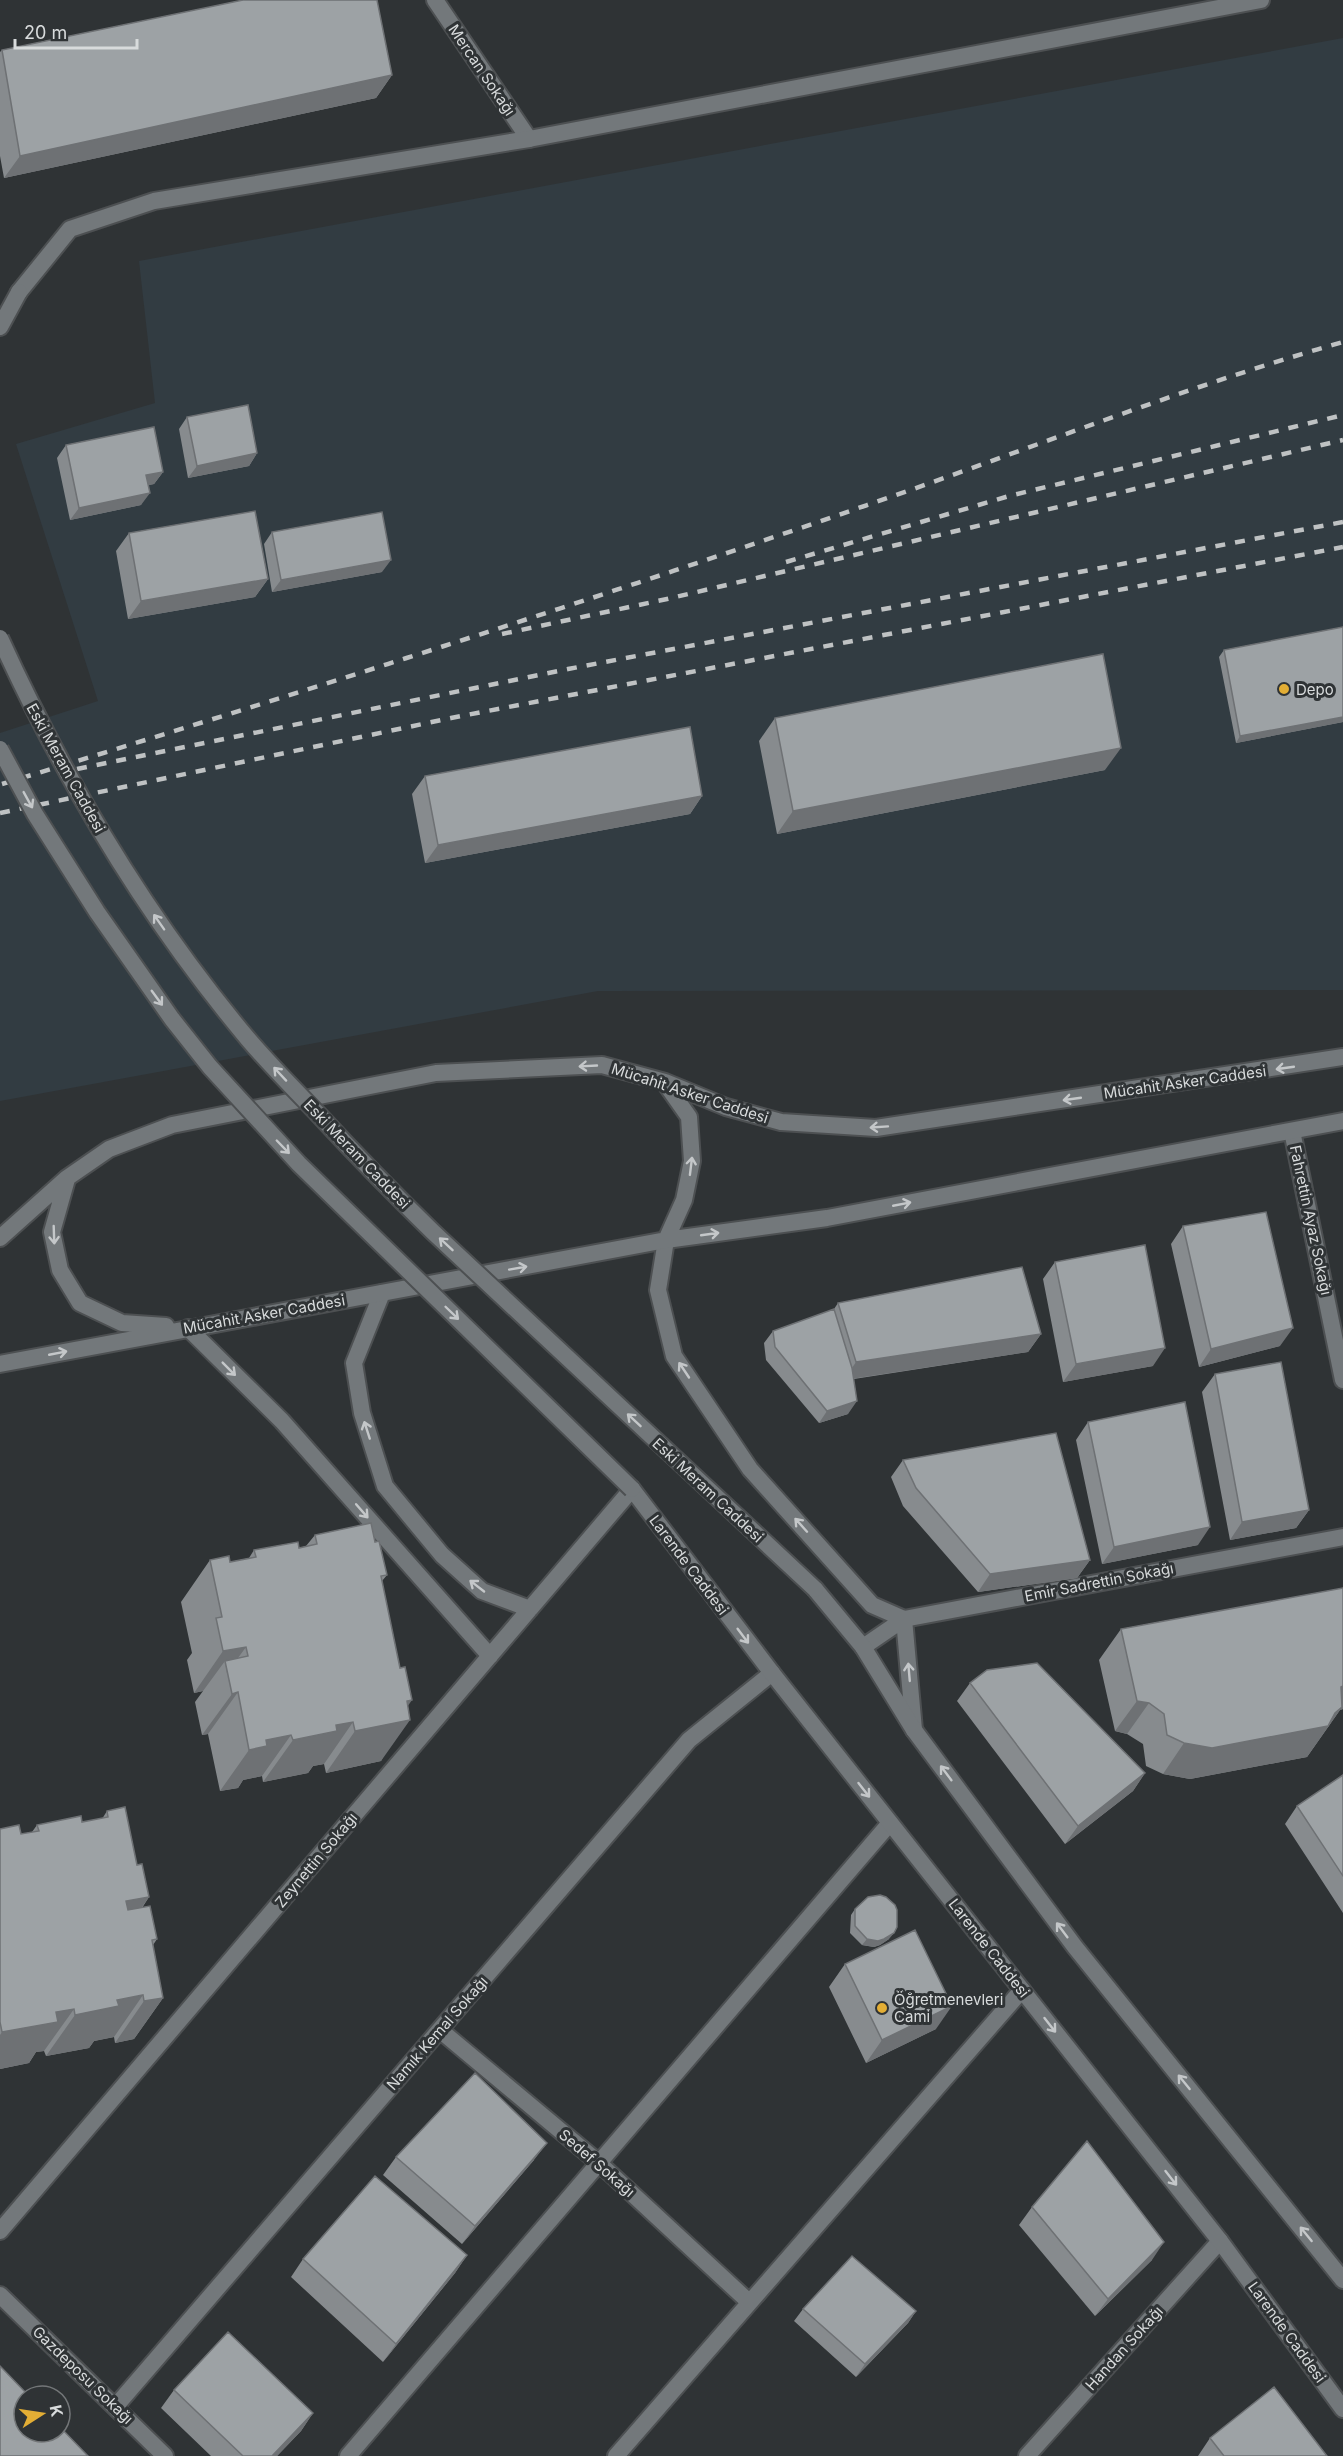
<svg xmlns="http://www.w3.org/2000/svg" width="1343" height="2456" viewBox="0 0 1343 2456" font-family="Inter,sans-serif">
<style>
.built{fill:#323c42}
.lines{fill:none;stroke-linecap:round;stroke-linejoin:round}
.minor-casing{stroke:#4d5052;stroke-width:20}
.tertiary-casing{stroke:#4d5052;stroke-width:20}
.secondary-casing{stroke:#4d5052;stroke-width:20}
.minor{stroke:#73787b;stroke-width:16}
.tertiary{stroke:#73787b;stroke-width:16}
.secondary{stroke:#73787b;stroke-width:16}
.rail{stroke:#bfc2c3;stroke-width:4.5;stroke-dasharray:10 10;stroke-linecap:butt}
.secondary-bridge-casing{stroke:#4d5052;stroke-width:20;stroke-linecap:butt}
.secondary-bridge{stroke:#73787b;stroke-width:16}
.wall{fill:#878b8e}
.shaded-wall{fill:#6e7174}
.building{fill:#9da2a5;stroke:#6e7174;stroke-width:1.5}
.oneway{stroke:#c4c7c9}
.poi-dot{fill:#e3ae35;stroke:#2f3335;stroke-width:2}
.labels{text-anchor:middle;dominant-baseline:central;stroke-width:6;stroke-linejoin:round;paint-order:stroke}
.street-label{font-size:15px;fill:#d8dbdc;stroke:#2f3335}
.poi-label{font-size:15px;fill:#d8dbdc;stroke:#2f3335;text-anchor:start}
</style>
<rect width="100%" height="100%" fill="#2f3335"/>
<!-- built -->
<path class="built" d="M1343,38v952l-745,1 -598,110v-368l98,-32 -82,-257 139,-41 -16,-142z"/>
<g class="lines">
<defs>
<path id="minor" d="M435,0l94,139
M1292,1131l51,249
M666,1240l-8,50 16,66 76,113 122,136 32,14 10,111
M382,1293l-28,70 8,50 23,73 57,69 40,36 48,18
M188,1328l94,93 208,235
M863,1647l41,-28 439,-82
M440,2030l159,133 150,139
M0,2231l632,-742
M0,2295l165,161
M115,2407l574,-667 83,-67
M348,2456l542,-633
M616,2456l406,-466
M1027,2456l193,-215"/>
<path id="tertiary" d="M19,292l51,-63 84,-28 375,-62 732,-139"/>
<path id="secondary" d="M0,327l19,-35
M665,1083l24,34 3,44 -8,39 -18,40
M67,1179l-15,53 8,38 20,33 42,20 44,3
M0,1238l67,-60 42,-29 63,-24 264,-52 166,-8 63,17 61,25 55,15 95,6 467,-71
M0,1364l666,-124 161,-22 516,-97
M632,1489l140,184 448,568 123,168
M815,1589l48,58 51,83 161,217 268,333"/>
</defs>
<!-- minor casing -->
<use href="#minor" class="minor-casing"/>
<!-- tertiary casing -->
<use href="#tertiary" class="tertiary-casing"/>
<!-- secondary casing -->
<use href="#secondary" class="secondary-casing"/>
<!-- minor -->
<use href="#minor" class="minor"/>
<!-- tertiary -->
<use href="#tertiary" class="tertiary"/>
<!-- secondary -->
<use href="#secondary" class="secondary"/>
<!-- rail -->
<path class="rail" d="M786,562l223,-66 334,-81
M502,634l165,-35 676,-159
M77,769l491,-100 775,-147
M2,784c292,-89 583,-181 871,-281 157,-54 311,-116 470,-161
M0,813l451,-95 892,-171"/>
<defs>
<path id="secondary-bridge" d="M0,638c65,143 146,279 248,401 22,26 47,51 71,76 37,40 75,79 114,117l382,357
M0,749l35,65 62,98 75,107 38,48 89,97 333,325"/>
</defs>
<!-- secondary-bridge casing -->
<use href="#secondary-bridge" class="secondary-bridge-casing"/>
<!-- secondary-bridge -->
<use href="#secondary-bridge" class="secondary-bridge"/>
</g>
<!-- wall -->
<path class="wall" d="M2,50l390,25 -16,23 -372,80 -4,-22v-104z
M187,417l70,36 -8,13 -61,12 -9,-49z
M66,445l97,27 -9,12 -6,1 -7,20 -71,15 -13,-62z
M272,532l110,40 -110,20 -8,-48z
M129,533l139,46 -13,18 -127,22 -12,-68z
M1343,627v95l-107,21 -17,-86 5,-7z
M775,718l330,52 -328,64 -18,-93z
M425,776l277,20 -12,18 -265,49 -13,-69z
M1183,1226l97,120 -81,21 -28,-123z
M1055,1262l98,104 -90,16 -20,-103z
M838,1303l203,31 -13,18 -174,27 -6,35 -29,9 -53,-63 -2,-17 9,-12 61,-22z
M1215,1374l94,136 -13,18 -66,12 -28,-148z
M1088,1422l110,123 -96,19 -26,-124z
M903,1460l187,100 -13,18 -99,14 -75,-86 -12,-29z
M315,1535l60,7 12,33 -5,6 26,125 -27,55 -55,12 -2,-9 -11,2 -5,7 -45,9 -1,-6 -19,4 -5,8 -18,3 -12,-57 -6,1 -7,-33 8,-11 -9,2 -7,-33 5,-7 -11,-51 29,-42 20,2 19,-4 5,-8 45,-2 7,-2z
M1343,1588v121l-3,1 -33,47 -117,22 -27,-5 -17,-8 -3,-22 -16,-10 -12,-3 -16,-71 22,-31z
M970,1683l175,90 -12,18 -68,53 -108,-143z
M1343,1775v138l-58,-89 12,-18z
M107,1811l30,54 12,32 -7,11 15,31 -4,6 10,53 -29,41 -19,4 -1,-6 -20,4 -5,7 -43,8 -2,-5 -8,1 -7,11 -29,6v-240l21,5 11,-2 5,-7 45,-3 20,-3z
M855,1909l34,30 -9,6 -6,2 -12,-2 -12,-12 1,-18z
M845,1964l91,65 -70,34 -37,-76z
M396,2157l138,3 -72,84 -79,-69z
M1032,2207l120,53 -57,56 -76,-91z
M467,2255l-12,18 -72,89 -92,-85 12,-18z
M803,2309l113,2 -8,12 -52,54 -62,-56z
M174,2390l139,23 -12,18 -24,25h-66l-50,-48z
M1210,2438l117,18h-129z"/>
<!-- shaded-wall -->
<path class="shaded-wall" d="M392,75l-16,23 -372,80 16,-22z
M257,453l-8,13 -61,12 9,-12z
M163,472l-9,12 -17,4 9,-13z
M150,493l-9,12 -71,15 9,-12z
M391,560l-9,12 -110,20 9,-12z
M268,579l-13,18 -127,22 13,-18z
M1343,717v5l-107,21 4,-7z
M1121,748l-16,22 -328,64 16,-23z
M702,796l-12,18 -265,49 13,-18z
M1293,1328l-13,18 -81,21 12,-18z
M1041,1334l-13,18 -184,28 12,-18z
M1165,1348l-12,18 -90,16 13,-18z
M857,1401l-9,13 -29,9 8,-12z
M1309,1510l-13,18 -66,12 12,-18z
M1210,1527l-12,18 -96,19 12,-17z
M1090,1560l-13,18 -99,14 12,-18z
M246,1647l-19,26 -2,-12 -22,30 -9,2 29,-42z
M1343,1686v23l-3,1 -33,47 -117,22 -27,-5 21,-31z
M238,1692l-30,42 -6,1 30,-41z
M412,1700l-16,23 14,-3 -29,41 -55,12 29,-42 52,-30z
M1137,1701l12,2 -22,31 -12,-3z
M353,1722l-29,42 -11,2 -5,7 -45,9 30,-42 43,-15z
M291,1735l-29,41 -19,4 -5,8 -18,3 29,-41 17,-10z
M1145,1773l-12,18 -68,53 13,-18z
M149,1897l-29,41 6,-37z
M894,1933l-5,6 -9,6 -6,2 -12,-2 5,-6z
M143,1995l-29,42 -20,4 -5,7 -43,8 29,-41 42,-15z
M163,1998l-29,41 -19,4 29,-42z
M952,2006l-16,23 -70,34 16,-23z
M74,2009l-30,42 -8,1 -7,11 -29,6v-34l2,-3 54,-20z
M547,2143l-13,17 -72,84 13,-18z
M1164,2242l-12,18 -57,56 13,-17z
M467,2255l-12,18 -72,89 13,-18z
M916,2311l-8,12 -52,54 9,-13z
M313,2413l-12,18 -24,25h-5z"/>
<!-- building -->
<path class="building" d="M243,0h134l15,75 -372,81 -18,-106z
M248,405l9,48 -60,13 -10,-49z
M154,427l9,45 -17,3 4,18 -71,15 -13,-63z
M255,511l13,68 -127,22 -12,-68z
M382,512l9,48 -110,20 -9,-48z
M1343,627v90l-103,19 -16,-86z
M1103,654l18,94 -328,63 -18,-93z
M690,727l12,69 -264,49 -13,-69z
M1266,1212l27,116 -82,21 -28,-123z
M1145,1245l20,103 -89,16 -21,-102z
M1022,1267l19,67 -185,28 -18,-59z
M834,1309l18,59 5,33 -30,10 -52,-64 -2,-16z
M1281,1362l28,148 -67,12 -27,-148z
M1185,1402l25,125 -96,20 -26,-125z
M1056,1433l34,127 -100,14 -74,-86 -13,-28z
M371,1523l4,19 4,-1 8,34 -6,1 19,92 5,-1 7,33 -5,1 3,19 -55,11 -2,-9 -17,3 1,6 -44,9 -2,-5 -25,5 1,6 -18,4 -11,-58 -6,2 -7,-33 23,-5 -2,-9 -23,4 -7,-33 6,-1 -12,-57 19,-4 1,6 26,-5 -2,-7 44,-8 1,6 18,-4 -2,-9z
M1343,1588v98l-2,1 1,20 -7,6 -7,13 -116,22 -28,-5 -17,-8 -3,-21 -15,-11 -12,-2 -16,-72z
M1037,1663l108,110 -67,53 -108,-143 17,-13z
M1343,1775v101l-46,-70z
M125,1807l12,58 5,-1 7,33 -23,4 2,9 22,-4 7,33 -5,1 11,58 -19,3 -1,-6 -26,5 2,6 -44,9 -1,-6 -18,3 2,10 -56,10 -2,-10v-193l19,-4 2,9 18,-3 -2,-6 44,-9 1,6 26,-5 -1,-6z
M880,1895l6,2 9,8 2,5v17l-3,6 -10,6 -6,2 -11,-2 -12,-13v-17l13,-12z
M915,1930l37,76 -70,34 -37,-76z
M475,2073l72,70 -72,83 -79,-69z
M1087,2141l77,101 -56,57 -76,-92z
M375,2176l92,79 -71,89 -93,-85z
M852,2256l64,55 -51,53 -62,-55z
M228,2332l85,81 -41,43h-29l-69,-66z
M0,2366l29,30h-5v36h36v-5l28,29h-88z
M1274,2387l53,69h-103l-14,-18z"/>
<!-- one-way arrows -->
<defs><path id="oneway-shaft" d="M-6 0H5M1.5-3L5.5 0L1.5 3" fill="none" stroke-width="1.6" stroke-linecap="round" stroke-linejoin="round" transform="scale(1.5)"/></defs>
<g class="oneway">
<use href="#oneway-shaft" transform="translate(28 800) rotate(61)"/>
<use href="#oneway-shaft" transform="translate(159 922) rotate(-125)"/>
<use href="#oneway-shaft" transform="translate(157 998) rotate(54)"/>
<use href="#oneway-shaft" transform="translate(588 1066) rotate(177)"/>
<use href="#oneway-shaft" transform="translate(1285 1068) rotate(172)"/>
<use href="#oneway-shaft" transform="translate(280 1074) rotate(-133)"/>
<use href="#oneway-shaft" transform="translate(1072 1099) rotate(172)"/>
<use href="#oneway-shaft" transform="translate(879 1127) rotate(176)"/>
<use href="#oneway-shaft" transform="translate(283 1147) rotate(46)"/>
<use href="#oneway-shaft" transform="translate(691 1166) rotate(-83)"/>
<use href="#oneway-shaft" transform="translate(902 1204) rotate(-11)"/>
<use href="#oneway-shaft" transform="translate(710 1234) rotate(-8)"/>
<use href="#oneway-shaft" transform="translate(54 1235) rotate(88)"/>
<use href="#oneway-shaft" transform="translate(446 1244) rotate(-137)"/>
<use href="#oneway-shaft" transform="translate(518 1268) rotate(-10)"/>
<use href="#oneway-shaft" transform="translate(452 1313) rotate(44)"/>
<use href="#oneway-shaft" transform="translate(58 1353) rotate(-11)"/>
<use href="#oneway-shaft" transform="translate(229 1369) rotate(45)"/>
<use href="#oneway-shaft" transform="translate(684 1370) rotate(-124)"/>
<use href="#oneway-shaft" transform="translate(634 1420) rotate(-137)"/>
<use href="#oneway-shaft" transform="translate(367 1430) rotate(-108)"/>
<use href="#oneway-shaft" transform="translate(362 1511) rotate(49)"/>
<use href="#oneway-shaft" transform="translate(801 1525) rotate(-132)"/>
<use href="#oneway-shaft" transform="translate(477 1586) rotate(-142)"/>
<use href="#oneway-shaft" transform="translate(743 1636) rotate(53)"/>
<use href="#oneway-shaft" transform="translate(909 1672) rotate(-95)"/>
<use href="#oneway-shaft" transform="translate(946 1773) rotate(-127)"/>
<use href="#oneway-shaft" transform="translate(864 1790) rotate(52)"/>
<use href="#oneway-shaft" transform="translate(1062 1930) rotate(-127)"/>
<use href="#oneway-shaft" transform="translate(1050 2025) rotate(52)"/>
<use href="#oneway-shaft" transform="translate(1184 2082) rotate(-129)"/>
<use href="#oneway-shaft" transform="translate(1171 2178) rotate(52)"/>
<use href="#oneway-shaft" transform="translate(1306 2234) rotate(-129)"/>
</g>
<!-- markers -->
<g class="poi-dot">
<circle cx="1284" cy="689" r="6"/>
<circle cx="882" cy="2008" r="6"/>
</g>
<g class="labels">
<!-- street labels -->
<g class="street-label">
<text transform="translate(482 70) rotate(56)">Mercan Sokağı</text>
<text transform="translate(66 768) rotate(61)">Eski Meram Caddesi</text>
<text transform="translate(1185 1082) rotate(-8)">Mücahit Asker Caddesi</text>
<text transform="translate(690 1093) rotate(18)">Mücahit Asker Caddesi</text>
<text transform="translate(357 1154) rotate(46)">Eski Meram Caddesi</text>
<text transform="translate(1311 1220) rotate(78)">Fahrettin Ayaz Sokağı</text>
<text transform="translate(264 1314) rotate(-10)">Mücahit Asker Caddesi</text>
<text transform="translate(708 1490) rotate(43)">Eski Meram Caddesi</text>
<text transform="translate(689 1565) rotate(53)">Larende Caddesi</text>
<text transform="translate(1099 1582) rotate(-11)">Emir Sadrettin Sokağı</text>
<text transform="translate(316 1860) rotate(-50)">Zeynettin Sokağı</text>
<text transform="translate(989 1948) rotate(52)">Larende Caddesi</text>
<text transform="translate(437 2033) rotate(-49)">Namık Kemal Sokağı</text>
<text transform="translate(597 2163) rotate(41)">Sedef Sokağı</text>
<text transform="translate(1287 2332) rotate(54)">Larende Caddesi</text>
<text transform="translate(1124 2348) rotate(-48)">Handan Sokağı</text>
<text transform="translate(83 2375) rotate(44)">Gazdeposu Sokağı</text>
</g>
<!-- poi labels -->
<g class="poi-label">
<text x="1296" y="689">Depo</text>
<text x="894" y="1999">Öğretmenevleri<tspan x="894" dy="17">Cami</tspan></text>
</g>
</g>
<!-- north arrow -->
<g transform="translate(42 2414) rotate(78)"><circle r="28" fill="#2f3335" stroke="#737678" stroke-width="1.5"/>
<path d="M0-4.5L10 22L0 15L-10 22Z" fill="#e3ae35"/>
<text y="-9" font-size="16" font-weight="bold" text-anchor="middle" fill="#d8dbdc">K</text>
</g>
<!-- scale -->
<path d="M15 39v9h122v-9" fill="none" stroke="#d8dbdc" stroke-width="3"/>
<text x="24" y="39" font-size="18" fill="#d8dbdc" stroke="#2f3335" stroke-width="4.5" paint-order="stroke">20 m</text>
</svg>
